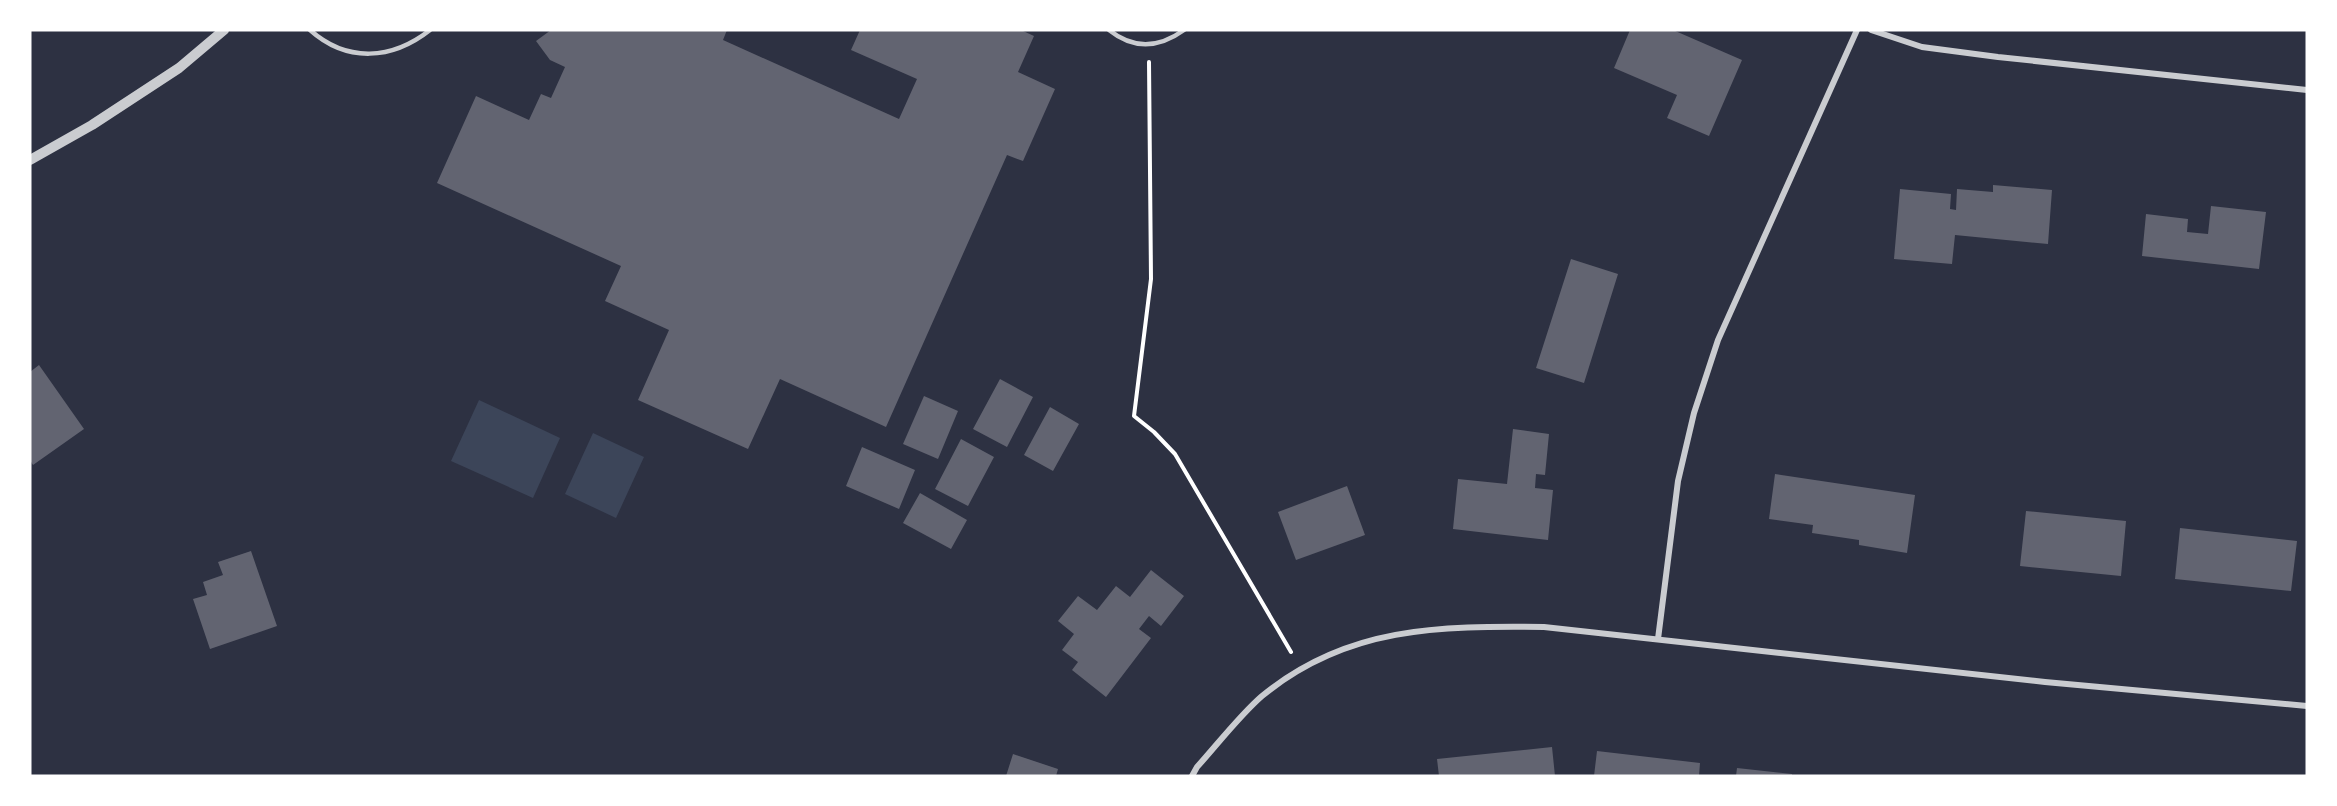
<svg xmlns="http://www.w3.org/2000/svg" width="2337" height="806" viewBox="0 0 2337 806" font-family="'Noto Serif',serif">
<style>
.green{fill:#3c4559}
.building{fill:#626471}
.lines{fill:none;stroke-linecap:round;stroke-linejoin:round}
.path{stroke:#fff;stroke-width:4}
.service{stroke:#caccd0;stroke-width:4.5}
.minor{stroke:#caccd0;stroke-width:6}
.tertiary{stroke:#caccd0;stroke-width:10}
</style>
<rect width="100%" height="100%" fill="#2d3142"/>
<!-- green -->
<path class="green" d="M479,400l81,38 -27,60 -82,-37z
M593,433l51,24 -28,61 -51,-24z"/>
<!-- building -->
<path class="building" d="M551,30h176l-4,10 176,79 18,-40 -66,-29 9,-20h161l13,6 -16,36 37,17 -32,72 -16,-6 -121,272 -106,-48 -32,70 -110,-49 31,-70 -64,-29 16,-35 -184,-83 39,-87 53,24 12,-26 10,4 14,-31 -15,-7 -14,-19z
M1630,30h43l69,30 -33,76 -42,-18 10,-23 -63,-27z
M1993,185l59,5 -4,54 -93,-9 -3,29 -58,-5 6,-70 51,5 -1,15 6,1 1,-21 36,3z
M2211,206l55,6 -7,57 -117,-13 4,-42 42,5 -1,13 21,2z
M1571,259l47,15 -34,109 -48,-15z
M39,365l45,64 -51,36 -3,-5v-88z
M1000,379l33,18 -26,50 -34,-18z
M924,396l34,15 -20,48 -35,-15z
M1050,407l29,17 -26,47 -29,-16z
M1513,429l36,5 -4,41 -9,-1 -1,14 18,2 -5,50 -95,-11 5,-50 49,5z
M961,439l33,18 -26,49 -33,-17z
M862,447l53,23 -16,39 -53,-23z
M1775,474l140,21 -8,58 -48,-8v-5l-47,-7 1,-8 -44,-6z
M1347,486l18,49 -69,25 -18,-48z
M920,493l47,27 -16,29 -48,-26z
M2026,511l100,10 -5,55 -101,-10z
M2180,528l117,13 -6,50 -116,-12z
M251,551l26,75 -67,23 -17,-50 14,-4 -4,-13 20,-7 -5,-13z
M1151,570l33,26 -23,30 -12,-10 -10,13 12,9 -45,59 -34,-27 6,-8 -16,-12 12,-16 -16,-13 20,-25 19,14 19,-24 14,11z
M1552,747l3,29h-116l-2,-17z
M1597,751l103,12 -1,13h-105z
M1013,754l45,15 -2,7h-50z
M1737,768l55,6v2h-56z"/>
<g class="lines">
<!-- path -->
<path class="path" d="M1149,62l2,217 -17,137 20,16 21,22 116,198"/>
<!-- service -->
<path class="service" d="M310,30c37,33 82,30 120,0
M1109,30c25,20 50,18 75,0"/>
<!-- minor -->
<path class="minor" d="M1871,30l51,17 76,10 309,33
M1658,639l20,-158 16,-68 24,-73 139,-310
M1192,776l5,-9c20,-22 43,-52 65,-71 85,-70 177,-70 282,-69l501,55 262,24"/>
<!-- tertiary -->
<path class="tertiary" d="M30,160l62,-35 87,-57 45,-38"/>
</g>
<!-- border -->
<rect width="2337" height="806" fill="none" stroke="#ffffff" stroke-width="63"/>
</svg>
